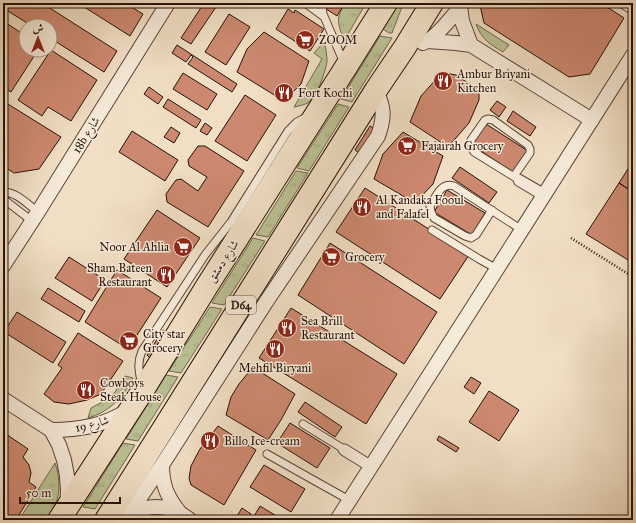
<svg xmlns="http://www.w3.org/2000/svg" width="636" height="523" viewBox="0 0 636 523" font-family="'IM FELL Great Primer',Amiri,serif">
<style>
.grass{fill:url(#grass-tufts);stroke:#70694e}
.building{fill:#cd8970;stroke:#261108}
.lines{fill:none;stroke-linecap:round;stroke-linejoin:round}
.service-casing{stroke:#594437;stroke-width:9}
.minor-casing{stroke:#594437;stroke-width:16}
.primary-casing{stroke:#261108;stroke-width:24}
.path{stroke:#261108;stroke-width:2.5;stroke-dasharray:1 2;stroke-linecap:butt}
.service{stroke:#f6ead9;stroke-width:7}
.minor{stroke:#f6ead9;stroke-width:14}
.primary{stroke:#f1dfc5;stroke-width:22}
.labels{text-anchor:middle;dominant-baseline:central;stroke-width:3;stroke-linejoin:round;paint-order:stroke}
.shield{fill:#f6ead9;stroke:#645247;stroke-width:1}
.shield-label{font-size:11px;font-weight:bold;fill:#261108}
.poi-label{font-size:12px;fill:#261108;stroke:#f6ead9;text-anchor:start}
.street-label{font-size:12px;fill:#261108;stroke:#f6ead9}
</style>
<defs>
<pattern id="grass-tufts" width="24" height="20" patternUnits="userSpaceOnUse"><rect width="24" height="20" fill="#bbc194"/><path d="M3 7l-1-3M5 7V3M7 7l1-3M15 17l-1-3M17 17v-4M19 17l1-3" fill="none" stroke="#a1a57e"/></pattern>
</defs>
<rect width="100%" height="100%" fill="#f1dfc5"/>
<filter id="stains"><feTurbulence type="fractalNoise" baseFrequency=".005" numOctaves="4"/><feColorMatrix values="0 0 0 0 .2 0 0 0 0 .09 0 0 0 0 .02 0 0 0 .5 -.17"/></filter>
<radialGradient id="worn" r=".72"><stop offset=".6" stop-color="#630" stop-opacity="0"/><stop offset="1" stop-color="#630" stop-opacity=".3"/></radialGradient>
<!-- grass -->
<path class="grass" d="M345,3h21l-22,38c-6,-18 -9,-21 1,-38z
M399,3h4v1l-11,29h-3l-6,-4z
M476,24l33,21 -6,7c-12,-7 -22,-13 -27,-28z
M380,36l12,2 -40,64 -11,-3z
M324,42c2,7 3,13 3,19 -1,10 -10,35 -18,41 -4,3 -10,4 -15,5l28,-48 -8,-6z
M338,104l11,3 -40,64 -12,-3z
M296,171l12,2 -40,64 -12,-2z
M253,238l12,3 -41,64 -12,-2z
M210,307l12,2 -41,64 -12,-2z
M166,375l12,2 -40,64 -12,-2z
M125,376l8,2c-10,20 -24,34 -45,40l3,-10 17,-9 7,-7z
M123,443l12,2 -40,64 -12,-2z
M55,463c4,12 6,27 1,40 -3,6 -7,12 -10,17h-27z"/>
<!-- building -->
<path class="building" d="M4,3h38l75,48 -13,21 -54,-34v-12h-18l-29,-18z
M78,3h47l18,11 -13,22z
M204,3h6l6,4 -25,37 -10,-6z
M317,3h28l-8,13z
M481,3h120l23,15 -34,56 -21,3 -85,-54 -4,-18z
M288,9l6,4 1,-3 29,19 -14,22 -34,-22z
M229,14l21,13 -24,38 -21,-13z
M3,21l23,15v14h12l-27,42 -8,-5z
M264,32l45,29 -8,23 -17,17 -47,-29 10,-23z
M177,45l60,39 -5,8 -44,-28 5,-7 -2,-2 -5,7 -14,-9z
M51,50l46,30 -26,41 -23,-14 -6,9 -24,-16z
M183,73l34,21 -10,16 -34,-21z
M445,73l11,2 21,14 2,5v6l-10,23 -21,24 -38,-25 11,-26 18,-20z
M149,87l14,10 -5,7 -14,-10z
M245,95l31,20 -29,46 -32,-20z
M168,99l33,21 -5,8 -33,-21z
M3,101l58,36 -22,32 -25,4 -11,-7z
M497,101l9,6 -7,10 -9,-7z
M513,111l23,16 -6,9 -23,-15z
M205,123l7,5 -5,7 -7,-4z
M486,124l42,27 -14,22 -42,-28z
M370,126l5,3 -16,24 -4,-3z
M171,127l9,6 -6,10 -10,-6z
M132,131l46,29 -13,21 -46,-29z
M403,132l40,24 -10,28 -18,19 -41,-24 9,-25z
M198,146h7l39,25 -36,56 -41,-25 -1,-8 10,-14 5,-1 17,12 9,-14 -18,-11 -1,-6z
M633,161v31l-14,-9z
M460,167l37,25 -8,11 -37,-25z
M619,183l14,9v71l-47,-29z
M365,188l104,67 -29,44 -104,-67z
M447,190l38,23 -13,22 -38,-23z
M157,210l43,28 -33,49 -43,-28z
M330,243l107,69 -33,52 -106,-69z
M69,257l36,23 -13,21 -37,-23z
M117,270l44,28 -33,51 -43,-27z
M48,288l37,23 -6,11 -38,-23z
M291,308l106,66 -31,50 -107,-66z
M17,312l49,30 -13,21 -49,-31z
M163,330l6,4 -17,26 -5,-5z
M78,333l45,28 -22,33 -14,6 -18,4 -15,-2 -10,-8 18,-26 -4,-3z
M253,367l42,27 -14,26 -13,20 -42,-25 5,-18 8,-13z
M471,377l10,6 -7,11 -10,-7z
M489,391l30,19 -20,31 -30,-19z
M305,402l37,25 -7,10 -37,-25z
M290,423l40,25 -13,20 -40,-25z
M218,426l38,24 -32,55 -33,-20 -2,-7 2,-12 9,-17z
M3,432l25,17 -5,8 6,8 2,8 -2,9 7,5 -20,33h-13z
M439,436l20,12 -3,4 -19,-12z
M264,465l41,24 -14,23 -41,-25z
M260,506l23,14h-27l-3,-2z
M242,508l9,6 -5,6h-4l-5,-4z"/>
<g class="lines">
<defs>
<path id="service" d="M305,3l19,14
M620,3l13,8
M322,6l1,8 21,49
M514,176l16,-23v-4l-2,-4 -35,-25 -5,-1 -3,1 -14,20v7l3,5 42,26
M3,192c14,0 24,12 35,20
M3,197l3,4 26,20
M543,197l-25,-15 -2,-4h3l26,15
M492,210l-16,25 -5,3 -6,-2 -31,-18 -3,-6 -1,-6c6,-10 11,-24 24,-20l68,44
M432,230l47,29 18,10
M141,382c-2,-12 -4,-19 1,-31l63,-96 26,-33 57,-91 9,-9 10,-5
M303,424l39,24
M267,454l82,46
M370,468l-26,-16 -2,-2v-2h3l27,17"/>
<path id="minor" d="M460,6l2,15 9,24
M428,41l28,2 15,2 121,75
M423,43c12,-4 32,-29 40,-40
M3,266l35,-54 130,-209
M3,399l48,31 8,15 5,15 3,16 1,16 -1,13
M51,430c29,0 51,-4 76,-19
M162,465c0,20 5,32 18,48
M129,514c16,-8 34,-10 51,-1 3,2 7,5 10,7
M125,520l37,-55 104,-163 112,-166c7,-20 6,-28 -2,-46
M337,520l160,-251 136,-214"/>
<path id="primary" d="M59,520l84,-130 64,-104 139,-219 40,-64
M106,520l270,-430 29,-43 27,-44"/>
</defs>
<!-- service casing -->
<use href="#service" class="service-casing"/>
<!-- minor casing -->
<use href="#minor" class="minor-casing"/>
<!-- primary casing -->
<use href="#primary" class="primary-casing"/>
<!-- path -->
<path class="path" d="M571,238l62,39"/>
<!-- service -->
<use href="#service" class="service"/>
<!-- minor -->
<use href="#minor" class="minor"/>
<!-- primary -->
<use href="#primary" class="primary"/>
</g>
<!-- icons -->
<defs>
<symbol id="supermarket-disc" viewBox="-11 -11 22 22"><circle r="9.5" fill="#8f2418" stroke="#f6ead9"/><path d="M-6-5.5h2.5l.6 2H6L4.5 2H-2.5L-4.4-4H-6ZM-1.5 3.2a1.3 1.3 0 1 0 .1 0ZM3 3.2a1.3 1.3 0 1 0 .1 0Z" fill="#fff"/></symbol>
<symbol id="restaurant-disc" viewBox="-11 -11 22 22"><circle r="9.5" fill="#8f2418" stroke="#f6ead9"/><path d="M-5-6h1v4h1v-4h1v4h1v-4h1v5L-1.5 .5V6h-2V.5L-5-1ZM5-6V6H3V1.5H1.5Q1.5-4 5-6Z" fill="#fff"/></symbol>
</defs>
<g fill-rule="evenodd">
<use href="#supermarket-disc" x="294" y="29" width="22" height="22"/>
<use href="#restaurant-disc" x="432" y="70" width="22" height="22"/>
<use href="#restaurant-disc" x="273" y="82" width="22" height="22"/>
<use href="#supermarket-disc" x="396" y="135" width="22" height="22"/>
<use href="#restaurant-disc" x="351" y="196" width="22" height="22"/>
<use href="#supermarket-disc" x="172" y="236" width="22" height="22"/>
<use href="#supermarket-disc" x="320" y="246" width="22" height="22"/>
<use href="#restaurant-disc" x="155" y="264" width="22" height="22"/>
<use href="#restaurant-disc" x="276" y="317" width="22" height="22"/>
<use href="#supermarket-disc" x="118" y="330" width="22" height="22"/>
<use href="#restaurant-disc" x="264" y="338" width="22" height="22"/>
<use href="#restaurant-disc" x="75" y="379" width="22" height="22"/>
<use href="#restaurant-disc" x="199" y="430" width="22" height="22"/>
</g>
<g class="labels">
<!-- shield labels -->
<rect class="shield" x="226" y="296" width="30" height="18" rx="3"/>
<g class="shield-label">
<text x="241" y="305">D64</text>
</g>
<!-- poi labels -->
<g class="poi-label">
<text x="319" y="40">ZOOM</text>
<text x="457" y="74">Ambur Briyani<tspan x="457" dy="14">Kitchen</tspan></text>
<text x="298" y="93">Fort Kochi</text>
<text x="421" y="146">Fajairah Grocery</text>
<text x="376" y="200">Al Kandaka Fooul<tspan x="376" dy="14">and Falafel</tspan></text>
<text x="169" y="247" text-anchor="end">Noor Al Ahlia</text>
<text x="345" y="257">Grocery</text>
<text x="152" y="268" text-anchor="end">Sham Bateen<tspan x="152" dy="14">Restaurant</tspan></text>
<text x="301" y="321">Sea Brill<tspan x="301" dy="14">Restaurant</tspan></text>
<text x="143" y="334">City star<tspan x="143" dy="14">Grocery</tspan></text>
<text x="275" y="368" text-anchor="middle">Mehfil Biryani</text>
<text x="100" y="383">Cowboys<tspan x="100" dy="14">Steak House</tspan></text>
<text x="224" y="441">Billo Ice-cream</text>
</g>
<!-- street labels -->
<g class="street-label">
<text transform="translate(86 135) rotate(-58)">18b شارع</text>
<text transform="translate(223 261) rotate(-57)">شارع دمشق</text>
<text transform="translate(92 424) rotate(-14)">شارع 19</text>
</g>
</g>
<!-- margin -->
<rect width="636" height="523" fill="none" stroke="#f1dfc5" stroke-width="16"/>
<rect x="4" y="4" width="628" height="515" fill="none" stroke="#261108" stroke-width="2"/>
<rect x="8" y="8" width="620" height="507" fill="none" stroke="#261108"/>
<!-- north arrow -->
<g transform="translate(38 38)"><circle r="19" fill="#f6ead9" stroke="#a39385"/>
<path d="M0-3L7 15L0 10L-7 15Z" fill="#8f2418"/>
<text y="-6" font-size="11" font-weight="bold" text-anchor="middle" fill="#261108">ش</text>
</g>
<!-- scale -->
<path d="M20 497v6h100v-6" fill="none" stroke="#261108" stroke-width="2"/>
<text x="26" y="497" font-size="12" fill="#261108" stroke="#f6ead9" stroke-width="3" paint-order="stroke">50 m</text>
<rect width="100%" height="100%" filter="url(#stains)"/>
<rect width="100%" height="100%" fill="url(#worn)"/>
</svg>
